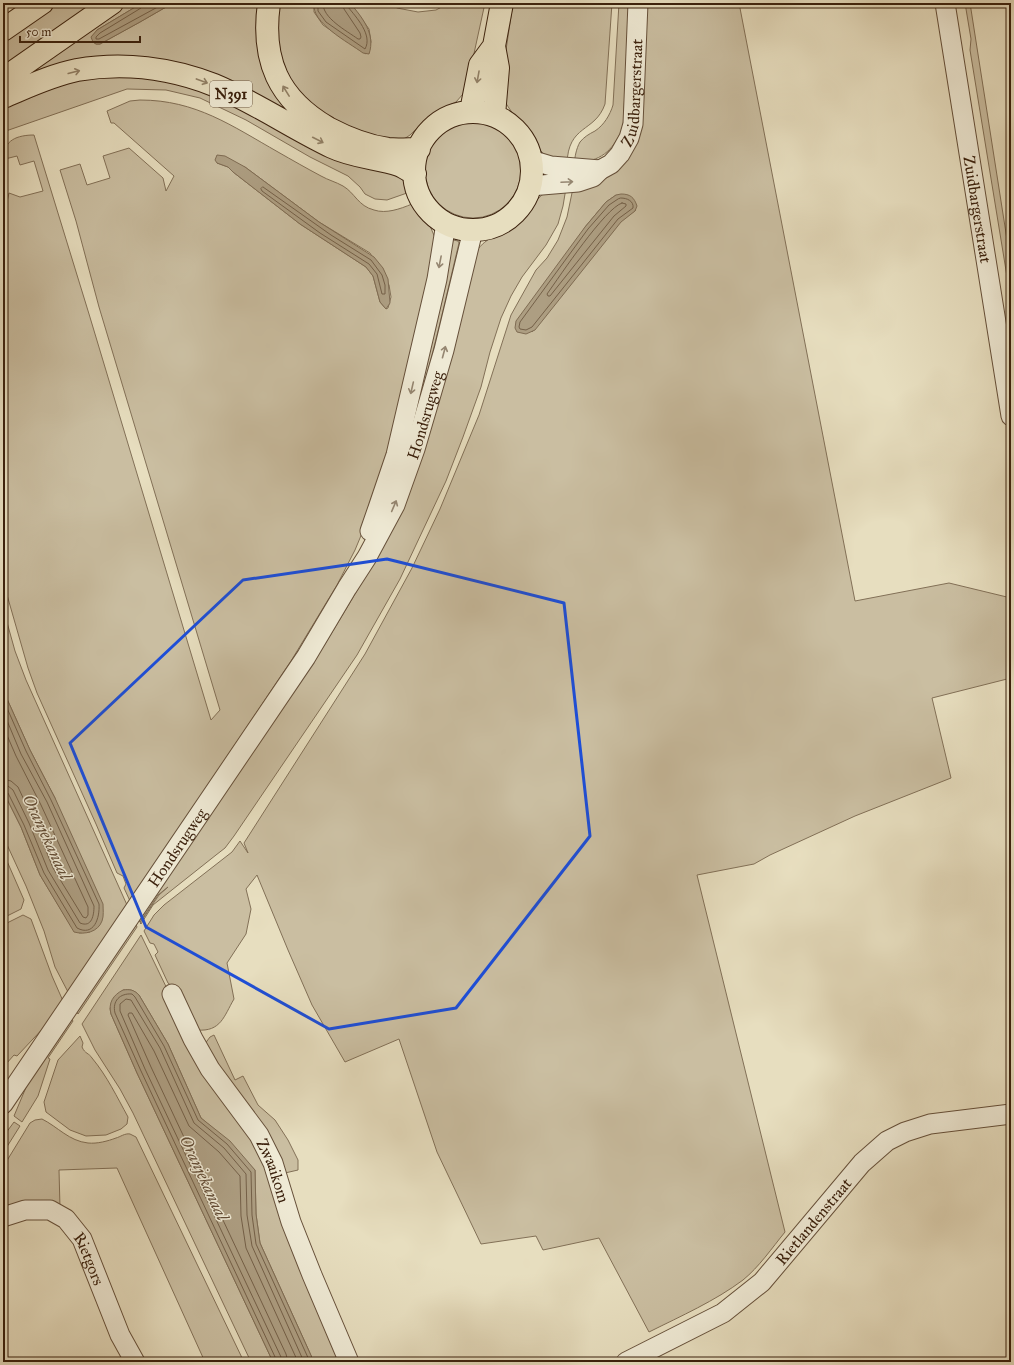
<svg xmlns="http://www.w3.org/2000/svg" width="1014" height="1365" viewBox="0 0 1014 1365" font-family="'IM FELL Great Primer',serif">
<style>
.green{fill:#cabea1;stroke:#827057;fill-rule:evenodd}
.water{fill:#ad9e82;stroke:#7f6c53}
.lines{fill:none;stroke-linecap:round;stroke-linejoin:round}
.shore{stroke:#746048;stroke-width:1}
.minor-casing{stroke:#66503a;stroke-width:21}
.major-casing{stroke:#3b210d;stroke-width:24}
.minor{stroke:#efead5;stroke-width:19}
.major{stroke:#e7debf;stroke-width:22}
.oneway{stroke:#918066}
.oneway2{stroke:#958671}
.marked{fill:none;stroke:#1d4ed8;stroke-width:3;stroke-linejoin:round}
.labels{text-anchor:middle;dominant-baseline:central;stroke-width:3;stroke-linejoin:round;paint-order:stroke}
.shield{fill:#efead5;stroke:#715d49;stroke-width:1}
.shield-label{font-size:15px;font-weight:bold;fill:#3b210d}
.street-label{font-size:16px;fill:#3b210d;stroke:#efead5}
.water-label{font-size:17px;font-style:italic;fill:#634d36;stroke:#efead5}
</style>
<rect width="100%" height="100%" fill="#e7debf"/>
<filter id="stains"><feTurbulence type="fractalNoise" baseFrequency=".005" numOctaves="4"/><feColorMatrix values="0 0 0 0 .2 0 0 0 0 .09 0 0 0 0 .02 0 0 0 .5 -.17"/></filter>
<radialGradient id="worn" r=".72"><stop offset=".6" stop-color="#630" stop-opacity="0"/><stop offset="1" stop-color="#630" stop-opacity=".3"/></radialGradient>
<!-- green -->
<path class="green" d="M57,3h37l-37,25 -54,38v-25z
M126,3h16l-45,27 -4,12 3,2h4l40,-22 33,-19h90l13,82 126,74 -199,-84 -186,3z
M274,3h40v9l9,13 43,29 5,-12 -2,-13 -19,-26h40l7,5 21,4 18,-2 13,-7h36l-17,78 -5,13 -7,8 -24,12 -22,21 -6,4 -11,2 -62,-16 -50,-53z
M513,3h99l-7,101c-10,29 -37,20 -38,60l-21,-7 -3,-4 -5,-5 -7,-16 -9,-11 -9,-7 -8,-12 -2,-32z
M619,3h11l-7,125c-12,25 -21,32 -49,36 1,-7 2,-15 6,-22 4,-5 9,-8 15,-11 9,-6 15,-16 18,-26z
M646,3h93l116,598 94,-18 62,15v80l-79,20 19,80 -96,38 -85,39 -16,9 -57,11 88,357c-13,16 -26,35 -42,48 -28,21 -62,36 -94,52l-50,-94 -56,12 -7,-14 -55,8 -44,-92 -38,-113 -54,23 -33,-57 -24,-55 -31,-75 -11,14 5,20 -5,25 -19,29 7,36c-10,17 -13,33 -37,31l-23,-42 -6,-5 -13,-28 3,-3 -4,-8 -4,-1 -6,-12 10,-16 10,-10 68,-53 8,-11 8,12 -4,-10 121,-189 47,-86 28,-59 39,-94 32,-100 25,-45 11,-12 11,-18 9,-23 6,-29c34,-7 49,-14 64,-46zM616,195l20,15 -15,11 -89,111 53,-105 21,-25z
M965,3h5l41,262v36l-41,-251 1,-11z
M76,76l96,1 228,99 4,6 3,11 -20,7 -12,-1 -10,-5 -5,-7 -12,-11 -38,-19 -64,-37 -46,-22 -34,-8 -39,-1 -124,43v-26z
M140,100c56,0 92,26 138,52 14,8 28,16 43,24 7,4 15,6 22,10 12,7 15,20 31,24 12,4 26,-1 38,-6l18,22 6,14 -24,127 -42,147 -15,36 -18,35 -46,76 -161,240 -6,-13 2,-4 -3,-8 -6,-3 -21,-49 -59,-131 -9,-25 -25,-87v-362l6,-26 11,4 23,-6 -9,-30 -14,4 -3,-9 -12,3c-3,-19 13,-24 29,-24l55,179 122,406 9,-10 -121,-403 -23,-86 -16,-51 20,-6 7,21 23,-7 -7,-22 26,-8 34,30 3,13 8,-15 -60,-53h-3l-4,-12 23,-10zM217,163l28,4 74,55 51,31 19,32 2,12 -3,11 -2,1 -6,-7 -7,-26 -7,-9 -66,-43 -67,-52 -5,-5z
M425 170a48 48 0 1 1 96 0a48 48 0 1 1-96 0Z
M566,188l-3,18 -5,18 -12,21 -24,32 -11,19 -10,22 -11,34 -9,35 -18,50 -17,44 -46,98 -43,76 -123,181 -9,12 -9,7 -63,50 -12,19 -1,-1 19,-28 9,-8 -10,8 -18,27 -2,-3 187,-275 36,-60 115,-332c11,-17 25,-16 40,-27 11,-8 16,-22 26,-30 7,-5 16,-5 24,-7z
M453,240l5,1 1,2 -19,80 -12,48 -40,138z
M3,608l12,43 11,29 101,225 -59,87 -13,-25 -11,-36 -18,-45 -23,-50v-45l18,36 19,48 26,43 13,15 11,-1 -35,-134 -25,-48 -27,-60z
M3,852l21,48 -3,9 -18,9z
M23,915l8,4 21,57 11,25 -14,21 -32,34 -3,-1 -8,9 -3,-2v-137z
M136,924l1,3 -59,87 -2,-3z
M141,935l31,64 85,138 88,225h-31l-54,-119 -4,-29 -1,-44 -41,-41 -13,-11 -33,-74 -29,-49c-5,-5 -9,-6 -16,-5l-13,18 1,6 26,59 136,289h-22l-118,-249 -13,-24 -25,-39 -13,-26z
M71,1018l2,3 -25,37 2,1 -12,37 -16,26 -8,-6 13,-31z
M214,1035l21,45 8,-4 15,29 17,15 13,20 10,20v10l-13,3 -81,-128 6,-8z
M80,1036l3,7 -1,4c3,7 7,6 10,11 15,18 25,39 36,59l-1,7 -6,5 -15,6 -20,1 -16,-6 -24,-18 -2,-10 14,-42z
M42,1119c16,8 27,22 46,24 9,1 20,-2 28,-5 4,-1 9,-5 14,-4 2,1 4,2 6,3l108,225h-39l-88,-194 -58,2 1,38 -57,3v-44l27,-44 5,-3z
M14,1122l6,4 -17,27v-16z"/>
<!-- water -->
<path class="water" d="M142,3h31l-33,19 -40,22h-4l-3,-2 -2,-5 6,-7z
M314,3h36c12,14 26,31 19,51l-6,-1c-15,-11 -52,-30 -49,-50z
M217,155l8,1 20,11 74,55 55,35 9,11 5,11 2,24 -4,6 -6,-7 -7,-26 -7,-9 -66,-43 -67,-52 -5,-5 -11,-4 -2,-3z
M621,194c9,0 13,3 16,12l-2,5 -14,11 -86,108 -9,4 -9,-2 -2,-4 1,-7 69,-94 21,-25 10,-7z
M3,690l27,60 25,48 48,106c0,5 1,12 -1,17 -4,11 -17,14 -28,11l-34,-57 -19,-48 -18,-36z
M123,990c7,-1 11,0 16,5l29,49 33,74 29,23 25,29 1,44 4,29 54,119h-41l-136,-289 -26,-59c-3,-11 2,-19 12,-24z"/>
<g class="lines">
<!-- shore -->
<path class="shore" d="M143,3l-2,5 -41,25 -4,4v2h3l66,-36
M318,3v8l8,11 39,27c8,-14 -9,-32 -17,-42l-1,-4
M323,3c-1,15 24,28 35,36h2l1,-2 -1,-4 -16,-24 -2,-6
M263,187l68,48 40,25 11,15 3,10v9h-3l-5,-20 -8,-10 -49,-31 -58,-42 -1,-2z
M621,198c6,0 13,3 12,10l-15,11 -86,108 -6,3 -6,-1 -1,-2 1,-5 68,-93 21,-24 9,-6z
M622,203l4,1v2l-12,10 -64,80h-2l-1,-2c13,-18 58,-86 75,-91z
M3,699l23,52 25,49 48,104c1,14 -5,33 -22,24l-33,-55 -20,-48 -16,-32 -2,-2 -3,-1
M3,711l18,43 26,48 47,104c0,9 -2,22 -14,17l-32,-53 -19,-47 -16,-33 -5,-4 -5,-1
M3,726l13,30 25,49 47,102v8l-2,3 -3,-1 -30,-49 -19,-47 -16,-34 -7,-6 -8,-2
M277,1362l-1,-3 -135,-288 -26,-58c-3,-12 5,-20 17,-19l3,3 29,49 34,74 29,24 24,28 1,43 4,29 54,118
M282,1362l-1,-5 -136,-288 -25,-58v-7l6,-5 5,1 29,48 34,75 30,25 22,26 1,41 5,31 52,116
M288,1362l-2,-8 -135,-287 -23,-52 1,-2h3l22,38 35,75 30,26 21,24 1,40 5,32 52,114"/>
<defs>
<g id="minor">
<path id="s1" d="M945,3l66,413"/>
<path d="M531,160l20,6 49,4"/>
<path id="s2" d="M530,186l48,-4 15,-5 7,-7 11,-6 9,-10 9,-16 4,-14 5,-121"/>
<path d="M370,531l8,-23 18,-53 41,-176 9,-56"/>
<path id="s3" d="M172,994l21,45 17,30 49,66 14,28 18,59 21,53 37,87"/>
<path id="s4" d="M3,1104l303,-447 41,-69 20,-31 28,-52 20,-56 29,-99 29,-120"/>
<path id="s5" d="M3,1217l22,-7h25l16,9 16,20 38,96 15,27"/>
<path id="s6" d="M626,1362l97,-49 39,-31 100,-119 25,-22 18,-9 25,-8 81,-10"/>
</g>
<path id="major" d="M269,3c-8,57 9,96 59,125 19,10 39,18 60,21 10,1 21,0 31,0
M3,30l39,-27
M3,79l109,-76
M3,97c24,-10 49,-22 74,-27 46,-8 94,-2 137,15 41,17 78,43 118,62 21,10 45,11 67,18 5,2 11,6 16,9
M471,111l9,-46 14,-19
M414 171a59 59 0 1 1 118 0a59 59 0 1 1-118 0Z
M494,115l4,-47 -4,-22 8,-43"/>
</defs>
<!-- minor casing -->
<use href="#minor" class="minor-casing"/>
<!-- major casing -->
<use href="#major" class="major-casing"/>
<!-- minor -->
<use href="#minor" class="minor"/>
<!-- major -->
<use href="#major" class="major"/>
</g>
<!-- one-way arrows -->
<defs><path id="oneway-shaft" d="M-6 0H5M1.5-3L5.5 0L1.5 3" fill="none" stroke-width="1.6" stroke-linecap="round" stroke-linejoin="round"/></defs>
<g class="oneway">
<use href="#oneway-shaft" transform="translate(74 72) rotate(-14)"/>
<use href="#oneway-shaft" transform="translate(478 77) rotate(100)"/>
<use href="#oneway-shaft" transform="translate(202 81) rotate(20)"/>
<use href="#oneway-shaft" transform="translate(286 91) rotate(-122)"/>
<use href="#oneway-shaft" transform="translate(318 140) rotate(27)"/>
</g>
<g class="oneway2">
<use href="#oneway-shaft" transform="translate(567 182) rotate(-3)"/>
<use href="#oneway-shaft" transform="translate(440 262) rotate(101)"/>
<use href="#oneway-shaft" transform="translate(444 352) rotate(-75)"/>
<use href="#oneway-shaft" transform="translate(412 388) rotate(103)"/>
<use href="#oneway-shaft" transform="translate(394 506) rotate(-67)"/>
</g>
<!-- marked area -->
<path class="marked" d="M387,559l177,44 26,233 -134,172 -127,21 -183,-102 -76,-184 173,-163z"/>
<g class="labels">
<!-- shield labels -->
<rect class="shield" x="210" y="81" width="42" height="26" rx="3"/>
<g class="shield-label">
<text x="231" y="94">N391</text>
</g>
<!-- street labels -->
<g class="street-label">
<text stroke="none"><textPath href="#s2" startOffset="164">Zuidbargerstraat</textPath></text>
<text stroke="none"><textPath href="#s1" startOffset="209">Zuidbargerstraat</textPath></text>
<text stroke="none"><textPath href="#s4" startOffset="811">Hondsrugweg</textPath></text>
<text stroke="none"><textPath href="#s4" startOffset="310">Hondsrugweg</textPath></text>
<text stroke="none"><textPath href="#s3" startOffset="205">Zwaaikom</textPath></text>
<text stroke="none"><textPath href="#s6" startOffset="238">Rietlandenstraat</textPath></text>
<text stroke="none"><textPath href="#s5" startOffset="113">Rietgors</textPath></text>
</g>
<!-- water labels -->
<g class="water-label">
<text transform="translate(47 837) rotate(65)">Oranjekanaal</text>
<text transform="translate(204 1178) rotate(65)">Oranjekanaal</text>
</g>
</g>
<!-- margin -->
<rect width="1014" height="1365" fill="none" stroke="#e7debf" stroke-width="16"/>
<rect x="4" y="4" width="1006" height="1357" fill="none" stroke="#3b210d" stroke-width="2"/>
<rect x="8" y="8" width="998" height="1349" fill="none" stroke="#3b210d"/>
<!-- scale -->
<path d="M20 36v6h120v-6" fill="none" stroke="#3b210d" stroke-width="2"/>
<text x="26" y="36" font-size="12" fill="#3b210d" stroke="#efead5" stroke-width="3" paint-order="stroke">50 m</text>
<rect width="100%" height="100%" filter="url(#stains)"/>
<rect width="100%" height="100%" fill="url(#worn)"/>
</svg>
